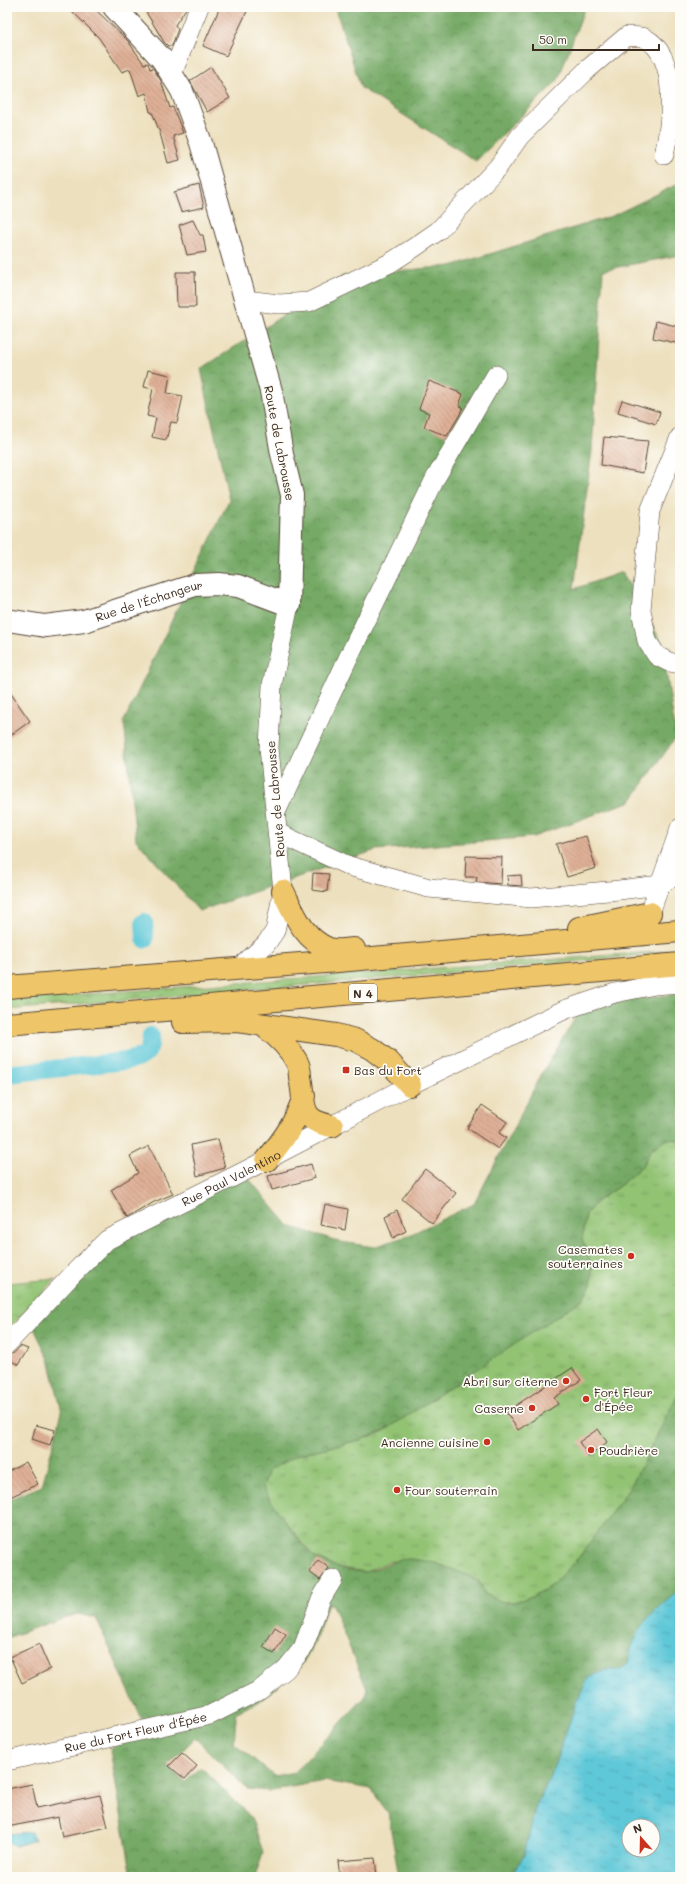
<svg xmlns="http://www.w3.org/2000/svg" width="687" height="1884" viewBox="0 0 687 1884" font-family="Mali,sans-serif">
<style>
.grass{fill:url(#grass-tufts);stroke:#667648}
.forest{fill:url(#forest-crowns);stroke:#586a42;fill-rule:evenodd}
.water{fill:url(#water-ripples);stroke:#4c797b;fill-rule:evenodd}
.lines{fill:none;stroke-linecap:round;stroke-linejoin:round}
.canal{stroke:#5ec8d8;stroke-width:18}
.building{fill:url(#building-back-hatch)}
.minor-casing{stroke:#564536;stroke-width:20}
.tertiary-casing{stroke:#564536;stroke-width:24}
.trunk-casing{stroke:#564536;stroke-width:24}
.minor{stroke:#fff;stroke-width:19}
.tertiary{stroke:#fff;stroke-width:22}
.trunk{stroke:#eec569;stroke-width:22}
.poi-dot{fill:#c8321e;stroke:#fdfcf7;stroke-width:1.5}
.labels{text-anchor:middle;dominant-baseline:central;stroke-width:3.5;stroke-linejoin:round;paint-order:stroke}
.shield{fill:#fdfcf7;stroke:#75695f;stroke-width:1}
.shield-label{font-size:11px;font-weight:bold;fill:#3b2a1e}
.street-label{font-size:12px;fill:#3b2a1e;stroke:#fdfcf7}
.poi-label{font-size:12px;fill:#3b2a1e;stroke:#fdfcf7;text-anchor:start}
</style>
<defs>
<pattern id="grass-tufts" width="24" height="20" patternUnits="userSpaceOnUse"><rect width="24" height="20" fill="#92c373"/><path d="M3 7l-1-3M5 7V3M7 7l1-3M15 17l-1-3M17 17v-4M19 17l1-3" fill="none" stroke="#789f5e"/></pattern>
<pattern id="forest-crowns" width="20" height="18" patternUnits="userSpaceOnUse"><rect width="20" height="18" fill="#75a965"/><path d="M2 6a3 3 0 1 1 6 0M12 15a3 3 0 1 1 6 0" fill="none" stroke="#618a53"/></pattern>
<pattern id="water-ripples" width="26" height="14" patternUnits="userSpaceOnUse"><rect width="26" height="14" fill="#5ec8d8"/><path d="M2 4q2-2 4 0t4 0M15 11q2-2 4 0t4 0" fill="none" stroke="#4fa3af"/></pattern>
<pattern id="building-back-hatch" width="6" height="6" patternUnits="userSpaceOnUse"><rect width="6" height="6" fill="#dfb096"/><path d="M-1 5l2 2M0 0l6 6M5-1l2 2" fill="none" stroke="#b68f7a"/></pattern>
</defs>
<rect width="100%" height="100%" fill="#fdfcf7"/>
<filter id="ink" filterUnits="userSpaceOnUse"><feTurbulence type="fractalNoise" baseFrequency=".025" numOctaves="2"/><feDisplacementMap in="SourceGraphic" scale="8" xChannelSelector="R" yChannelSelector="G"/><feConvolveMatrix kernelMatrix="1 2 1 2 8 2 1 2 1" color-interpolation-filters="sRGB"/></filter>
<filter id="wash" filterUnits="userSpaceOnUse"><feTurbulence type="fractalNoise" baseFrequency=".012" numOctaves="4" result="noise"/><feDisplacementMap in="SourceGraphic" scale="16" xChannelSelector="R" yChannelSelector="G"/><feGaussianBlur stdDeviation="0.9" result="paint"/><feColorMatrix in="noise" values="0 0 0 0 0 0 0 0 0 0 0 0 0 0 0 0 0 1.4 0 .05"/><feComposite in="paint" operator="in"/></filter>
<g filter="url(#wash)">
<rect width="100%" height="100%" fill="#ede0be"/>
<!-- grass -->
<path class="grass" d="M680,950l-34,5 -139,13 -500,42v-10z
M668,1139l12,1v250l-49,96 -51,70 -28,29 -18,11 -20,6h-11l-18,-8 -7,-14 -43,-17 -45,-2 -24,11 -30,-5 -22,-10 -44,-55 -7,-15 6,-17 30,-16 61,-14 24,-9 199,-132 8,-14 1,-19 -10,-27 4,-25 12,-14 20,-13 24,-21 9,-17z
M56,1279l-49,51v-47z"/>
<!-- forest -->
<path class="forest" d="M335,7h250l-27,73 -82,81 -115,-73z
M680,183v72l-77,15 -11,180 -18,139 48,-17 40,71 14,94 -45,64 -98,36 -157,13 -177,61 -63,-71 -12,-119 105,-221 -28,-131 142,-93 108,-10 161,-50z
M680,994v146l-12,-1 -17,10 -9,17 -24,21 -20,13 -12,14 -4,25 10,27 -1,19 -8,14 -199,132 -24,9 -61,14 -30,16 -6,17c6,13 42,64 53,71 13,7 33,14 49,14 13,-1 25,-13 44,-13 24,1 47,11 69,21l7,14 18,8h11l20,-6 18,-11 28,-29 51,-70 49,-96v200l-21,18 -29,42 -2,14 -7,5h-13l-19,8 -12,23 -23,67 -18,39 -12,50 -15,21h-110l-11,-64 -17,-24 -47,-8 -55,10 -22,-2 -52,-51 -28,28 18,16 16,-15 50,50 12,35 -8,25h-123l-22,-127 33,-28 -47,-104 -18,-4 -16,4 -55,20v-138l35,-14 20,-74 -13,-53 -19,-39 55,-58 158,-90 46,54 52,16 33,5 33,-11 67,-32 66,-127 37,-62 44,-15zM328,1603l4,2 35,84 -2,8 -70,75 -21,4 -40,-33 2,-25 -1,-5 25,-12 41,-35 14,-24z"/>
<!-- water -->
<path class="water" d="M680,1590v287h-171l15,-21 12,-50 18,-39 23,-67 12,-23 19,-8h13l7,-5c5,-36 25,-52 52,-74zM629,1826h24v24h-24z
M31,1832l4,8 -20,6 -8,-5v-7z"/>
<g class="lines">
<!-- canal -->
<path class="canal" d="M144,922l1,17
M7,1074l118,-13c18,-4 25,-4 26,-25"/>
</g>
<g id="blocks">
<!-- building -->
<path class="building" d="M68,7h25l35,34 16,23 4,-1 2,6 3,-1 8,13 9,27 3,-1 10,26 -10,3 7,24 -12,3 -8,-30 -8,-21h-2l-4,-19 -7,3 -9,-27 -8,3 -23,-34z
M143,7h44l-12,18 3,4 -6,17h-4l-4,-4z
M220,7h29l-23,49 -23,-10z
M211,67l19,31 -23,14 -17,-31z
M199,185l5,22 -23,5 -7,-20z
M193,220l7,15h3l3,17 -19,3 -8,-30z
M176,272h19l1,35h-19z
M656,321l24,6v17l-27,-6z
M148,370l22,5 -3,18 16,3 -6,27 -6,-1 -5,18 -14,-3 4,-19 -9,-2 6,-27 -9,-2z
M429,381l34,13 -4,12 4,1 -4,9 -12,20 -23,-9 5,-14 -10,-4z
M622,400l38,12 -4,12 -38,-12z
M604,437l44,4 -5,32 -42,-8z
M7,688l23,33 -23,17z
M586,836l10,32 -29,9 -11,-33z
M466,856l36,1 -1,27 -25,-2 1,-5h-12z
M313,873l16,1 -2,18 -15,-2z
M521,875l1,11 -14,-1 -1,-9z
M482,1105l25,17 -8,11 7,5 -8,11 -31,-21z
M218,1139l7,29 -28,8 -6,-31z
M149,1146l24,48 -19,8 -27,16 -16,-28 27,-17 -8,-17z
M311,1164l4,14 -43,12 -4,-14z
M425,1169l31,24 -24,30 -30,-24z
M325,1204l23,5 -3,21 -24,-5z
M397,1210l9,21 -13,7 -8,-22z
M20,1346l8,3 -10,16 -11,-7v-3l8,-3z
M572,1368l9,12 -27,18 4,6 -40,26 -12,-18z
M36,1425l19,5 -5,15 -18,-6z
M598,1429l9,13 -18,15 -10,-15z
M26,1462l12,22 -28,13 -3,-7v-18z
M318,1560l11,8 -9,12 -11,-8z
M275,1627l11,7 -12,20 -11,-7z
M39,1644l11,25 -28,14 -12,-26z
M182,1753l15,13 -12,13 -16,-13z
M32,1784l5,24 63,-13 8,32 -46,10 -4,-20 -51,10v-38z
M375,1858l2,19h-37l-2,-16z"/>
</g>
</g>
<g filter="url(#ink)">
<use href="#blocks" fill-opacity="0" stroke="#564536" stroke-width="1"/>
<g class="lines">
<defs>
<g id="minor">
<path d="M172,74l27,-67"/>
<path d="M246,300l33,4 30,-2 81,-39 25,-16 23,-16 60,-64 22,-31 68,-67 39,-33c5,1 13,0 18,2 35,19 26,86 19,117"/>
<path d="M680,437l-30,74 -9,99 6,31 10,15 12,6 11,2"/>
<path d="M276,812l73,-156 87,-179 60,-102"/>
<path d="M278,833l71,33 80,22 102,10 88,-8 41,-5 20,-13"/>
<path d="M650,913l30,-85"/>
<path d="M238,969l28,-25 9,-13 8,-40 -14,-143 3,-63 17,-80"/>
<path id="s1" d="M7,1344l66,-70 34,-34 136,-68 167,-87 154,-75 51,-17 40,-8 25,-2"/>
<path id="s2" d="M7,1761l203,-46 50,-25 26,-21 17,-21 18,-49 12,-20"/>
</g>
<g id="tertiary">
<path id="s3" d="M7,620l38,6 39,-5 111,-36 24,-1 19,2 51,19 3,-110 -10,-41 -11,-63 -70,-248 -19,-52 -20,-32 -48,-52"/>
</g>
<path id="trunk" d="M283,891c11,22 20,48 46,58 7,2 18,1 25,0
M579,928l71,-15
M7,987l331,-26 342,-30
M183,1022l54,-1 99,14 19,5 17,9 16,12 22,24
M7,1024l673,-60
M264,1026c13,10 25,21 33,36 2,4 3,10 3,15 6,29 -2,43 32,49
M267,1160c18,-23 28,-36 37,-64"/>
</defs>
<!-- minor casing -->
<use href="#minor" class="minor-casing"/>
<!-- tertiary casing -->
<use href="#tertiary" class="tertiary-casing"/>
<!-- trunk casing -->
<use href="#trunk" class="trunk-casing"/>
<!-- minor -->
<use href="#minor" class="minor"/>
<!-- tertiary -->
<use href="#tertiary" class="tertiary"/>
<!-- trunk -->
<use href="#trunk" class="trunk"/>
</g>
</g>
<!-- markers -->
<g class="poi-dot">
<rect x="342" y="1066" width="8" height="8" rx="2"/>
<circle cx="631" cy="1256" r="4"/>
<circle cx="566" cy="1381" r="4"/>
<circle cx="586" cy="1399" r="4"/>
<circle cx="532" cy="1408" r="4"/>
<circle cx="487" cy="1442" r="4"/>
<circle cx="591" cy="1450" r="4"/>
<circle cx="397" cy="1490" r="4"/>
</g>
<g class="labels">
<!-- shield labels -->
<rect class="shield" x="349" y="984" width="28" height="18" rx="3"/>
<g class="shield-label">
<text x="363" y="993">N 4</text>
</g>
<!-- street labels -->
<g class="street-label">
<text transform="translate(280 443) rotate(79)">Route de Labrousse</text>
<text stroke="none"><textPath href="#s3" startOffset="146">Rue de l'Échangeur</textPath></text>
<text transform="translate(275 799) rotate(-95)">Route de Labrousse</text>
<text stroke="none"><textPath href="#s1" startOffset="283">Rue Paul Valentino</textPath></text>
<text stroke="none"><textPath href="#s2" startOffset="132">Rue du Fort Fleur d'Épée</textPath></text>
</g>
<!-- poi labels -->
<g class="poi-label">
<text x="354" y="1070">Bas du Fort</text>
<text x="623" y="1249" text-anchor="end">Casemates<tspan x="623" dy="14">souterraines</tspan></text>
<text x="558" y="1381" text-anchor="end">Abri sur citerne</text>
<text x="594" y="1392">Fort Fleur<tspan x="594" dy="14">d'Épée</tspan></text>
<text x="524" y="1408" text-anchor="end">Caserne</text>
<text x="479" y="1442" text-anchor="end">Ancienne cuisine</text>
<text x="599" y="1450">Poudrière</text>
<text x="405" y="1490">Four souterrain</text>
</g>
</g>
<!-- margin -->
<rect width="687" height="1884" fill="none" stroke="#fdfcf7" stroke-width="24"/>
<!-- north arrow -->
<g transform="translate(641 1838) rotate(340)"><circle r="19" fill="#fdfcf7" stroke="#afa8a0"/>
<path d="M0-3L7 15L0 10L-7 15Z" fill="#c8321e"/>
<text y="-6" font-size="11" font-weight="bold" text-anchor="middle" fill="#3b2a1e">N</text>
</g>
<!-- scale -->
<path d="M533 44v6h126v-6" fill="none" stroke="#3b2a1e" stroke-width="2"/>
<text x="539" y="44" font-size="12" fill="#3b2a1e" stroke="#fdfcf7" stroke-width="3" paint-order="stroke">50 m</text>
</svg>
